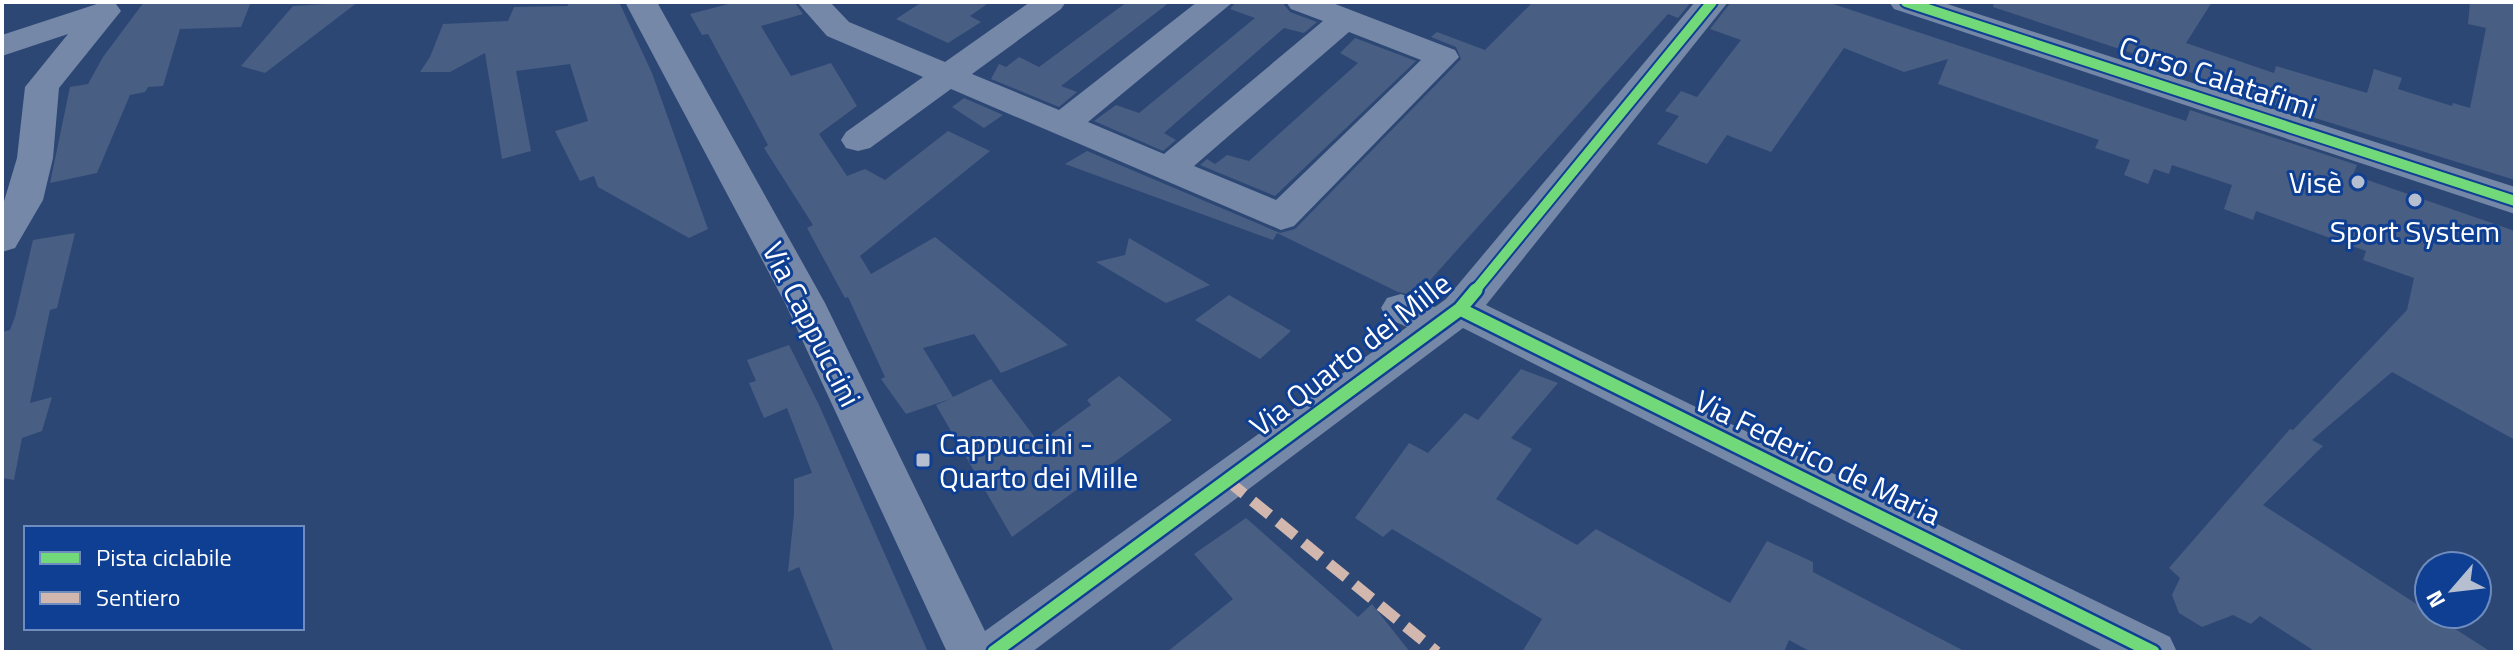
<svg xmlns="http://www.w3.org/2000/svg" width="2517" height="654" viewBox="0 0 2517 654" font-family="'Titillium Web',sans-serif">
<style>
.building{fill:#485e83}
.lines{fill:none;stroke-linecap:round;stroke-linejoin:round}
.minor{fill:#7588a8;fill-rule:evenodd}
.major{fill:#7487a6;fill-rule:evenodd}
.quiet{stroke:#d1b7ad;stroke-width:11;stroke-dasharray:22 11;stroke-linecap:butt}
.cycleway-far1-casing{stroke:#0f3f93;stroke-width:14}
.cycleway-casing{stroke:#0f3f93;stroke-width:18}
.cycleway-far1{stroke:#71d979;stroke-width:10}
.cycleway{stroke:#71d979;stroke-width:13}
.poi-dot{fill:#b6bfcf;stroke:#0f3f93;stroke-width:3}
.labels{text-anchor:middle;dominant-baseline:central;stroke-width:6;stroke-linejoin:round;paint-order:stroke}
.street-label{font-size:30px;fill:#fff;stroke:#0f3f93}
.poi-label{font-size:30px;fill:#fff;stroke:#0f3f93;text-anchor:end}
</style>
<rect width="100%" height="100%" fill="#2d4775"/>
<!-- building -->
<path class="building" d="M144,2h107l-10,25 -61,2 -17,57 -15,1 -3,5 -15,3 -33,78 -47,10 20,-96 18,-3 15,-27z
M358,2l-93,71 -24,-7 52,-60z
M567,2h52l33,71 56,156 -19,9 -91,-51 -4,-11 -14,5 -25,-50 33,-10 -18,-57 -54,7 15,80 -29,8 -17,-106 -35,19h-30l10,-15 13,-33 65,-3 6,-14 54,-1z
M736,2h58l9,12 -42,12 30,50 40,-13 26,43 -38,28 28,42 18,-7 20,11 63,-49 42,20 -130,105 11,18 64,-37 133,108 -67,28 -27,-39 -51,14 30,49 38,-18 48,64 52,-38 -4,-5 32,-24 53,44 -160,117 -76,-132 14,-6 -44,15 -25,-35 4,-2 -37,-80 -3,1 -38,-70 6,-3 -49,-77 4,-3 -60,-111 -6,1 -12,-21z
M922,2h68l-20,14 11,6 -33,21 -52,-24z
M1127,2h43l-109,84 16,6 -18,15 -68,-28 8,-15 7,3 13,-10 20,10z
M1236,2h46l8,10 27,10 -13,11 -20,-5 -120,105 12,7 -13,11 -69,-30 22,-16 23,8 116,-95 -25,-9z
M1533,2h158l-13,16 -10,-4 -252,282 -18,-4 -121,-59 -4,7 -208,-76 22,-13 193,82 15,-4 166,-170 -5,-12 -25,-10 6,-5 48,18z
M1731,2h96l359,119 4,-11 167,55 -4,10 162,56v209l-123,-68 -80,68 11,6 -60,59 228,147h-175l-56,-36 -9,8 -18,-9 -31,12 -23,-14 -7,-18 8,-17 -11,-10 121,-139 3,1 114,-120 7,-32 -51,-18 3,-9 -110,-40 -3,9 -29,-11 8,-24 -60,-20 -3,9 -15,-5 -6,15 -24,-9 6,-15 -35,-12 4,-8 -161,-56 10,-25 -44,13 -60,-24 -73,104 -44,-17 -20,29 -50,-20 22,-28 -14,-5 16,-20 16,6 44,-57 -31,-11z
M1994,2h218l-26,41 88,30 2,-7 91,27 7,-24 28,9 -4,11 54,17 1,-3 17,5 16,-80 -18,-4 2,-22h45v178l-316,-98 2,-6 -208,-69z
M1355,38l61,23 -141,135 -75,-31 7,-6 8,5 12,-9 22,6 109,-98 -18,-10z
M964,98l39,17 -19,13 -32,-21z
M75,233l-18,75 -7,2 -20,93 22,-6 -10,34 -20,7 -8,42 -12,-2v-146l8,-2 5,-13 18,-77z
M1129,238l81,47 -44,18 -70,-41 29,-7z
M1229,295l62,36 -31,28 -65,-39z
M789,345l30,60 109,247h-94l-35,-85 -11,5 6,-58v-35l18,-6 -25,-65 -23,10 -15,-35 7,-2 -9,-21z
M1521,369l37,14 -47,55 21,11 -36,50 81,46 19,-16 134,74 37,-62 46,21v10l153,80h-155l-22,-12 -5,12h-262l20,-33 -150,-90 -9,8 -28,-19 54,-75 19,10 37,-40 13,7z
M1246,518l112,99 14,-13 38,48h-243l66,-53 -39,-45z"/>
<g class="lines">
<!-- minor -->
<path class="minor" d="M103,2l13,2 5,7 -62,77 -6,70 -10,42 -28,48 -13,4v-44l15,-50 8,-71 43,-53 -66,22v-21z
M625,2h32l168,301 160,328 422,-304 -20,-9 -6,-10 6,-10 14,-4 34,13 11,-8 249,-297h33l-242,303 684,332 7,15h-72l-642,-324 -431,324h-85l-162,-349z
M797,2h33l19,20 96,40 85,-60h36l-5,7 -89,65 87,36 138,-108h36l-145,120 76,32 159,-133 -32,-12 -5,-7h44l125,48 4,7 -165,169 -13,4 -330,-141 -81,59 -12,3 -12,-3 -5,-8 5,-8 77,-55 -96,-41zM1349,32l72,28 -145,140 -82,-34z"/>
<!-- major -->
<path class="major" d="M1889,2h52l574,185v27l-621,-205z"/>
<!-- quiet -->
<path class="quiet" d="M1227,480l210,172"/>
<defs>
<path id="cycleway-far1" d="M1906,2l609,199
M1474,292l238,-290"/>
<path id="cycleway" d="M1460,309l693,343
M994,652l466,-343 16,-19"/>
</defs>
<!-- cycleway-far1 casing -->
<use href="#cycleway-far1" class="cycleway-far1-casing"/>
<!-- cycleway casing -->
<use href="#cycleway" class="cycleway-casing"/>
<!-- cycleway-far1 -->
<use href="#cycleway-far1" class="cycleway-far1"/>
<!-- cycleway -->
<use href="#cycleway" class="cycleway"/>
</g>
<!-- markers -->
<g class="poi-dot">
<circle cx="2358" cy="182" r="8"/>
<circle cx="2415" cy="200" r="8"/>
<rect x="915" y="452" width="16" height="16" rx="4"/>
</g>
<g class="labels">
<!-- street labels -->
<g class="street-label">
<text transform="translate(2218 77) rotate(18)">Corso Calatafimi</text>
<text transform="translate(812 324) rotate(63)">Via Cappuccini</text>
<text transform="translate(1350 354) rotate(-38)">Via Quarto dei Mille</text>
<text transform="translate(1818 457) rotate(26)">Via Federico de Maria</text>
</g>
<!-- poi labels -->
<g class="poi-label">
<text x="2342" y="182">Visè</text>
<text x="2415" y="231" text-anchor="middle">Sport System</text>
<text x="939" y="443" text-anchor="start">Cappuccini -<tspan x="939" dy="34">Quarto dei Mille</tspan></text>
</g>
</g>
<!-- border -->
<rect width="2517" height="654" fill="none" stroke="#ffffff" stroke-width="8"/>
<!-- legend -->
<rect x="24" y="526" width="280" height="104" fill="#0f3f93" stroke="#6f8cbe" stroke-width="2"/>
<rect x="40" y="552" width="40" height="12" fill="#71d979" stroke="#6f8cbe" stroke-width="2"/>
<text x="96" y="566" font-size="24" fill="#ffffff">Pista ciclabile</text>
<rect x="40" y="592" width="40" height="12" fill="#d1b7ad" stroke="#6f8cbe" stroke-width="2"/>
<text x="96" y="606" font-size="24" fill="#ffffff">Sentiero</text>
<!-- north arrow -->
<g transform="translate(2453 590) rotate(242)"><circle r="38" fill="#0f3f93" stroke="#6f8cbe" stroke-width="2"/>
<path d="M0-6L14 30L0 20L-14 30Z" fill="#b6bfcf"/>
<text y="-12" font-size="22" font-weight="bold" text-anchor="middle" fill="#ffffff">N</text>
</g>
</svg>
